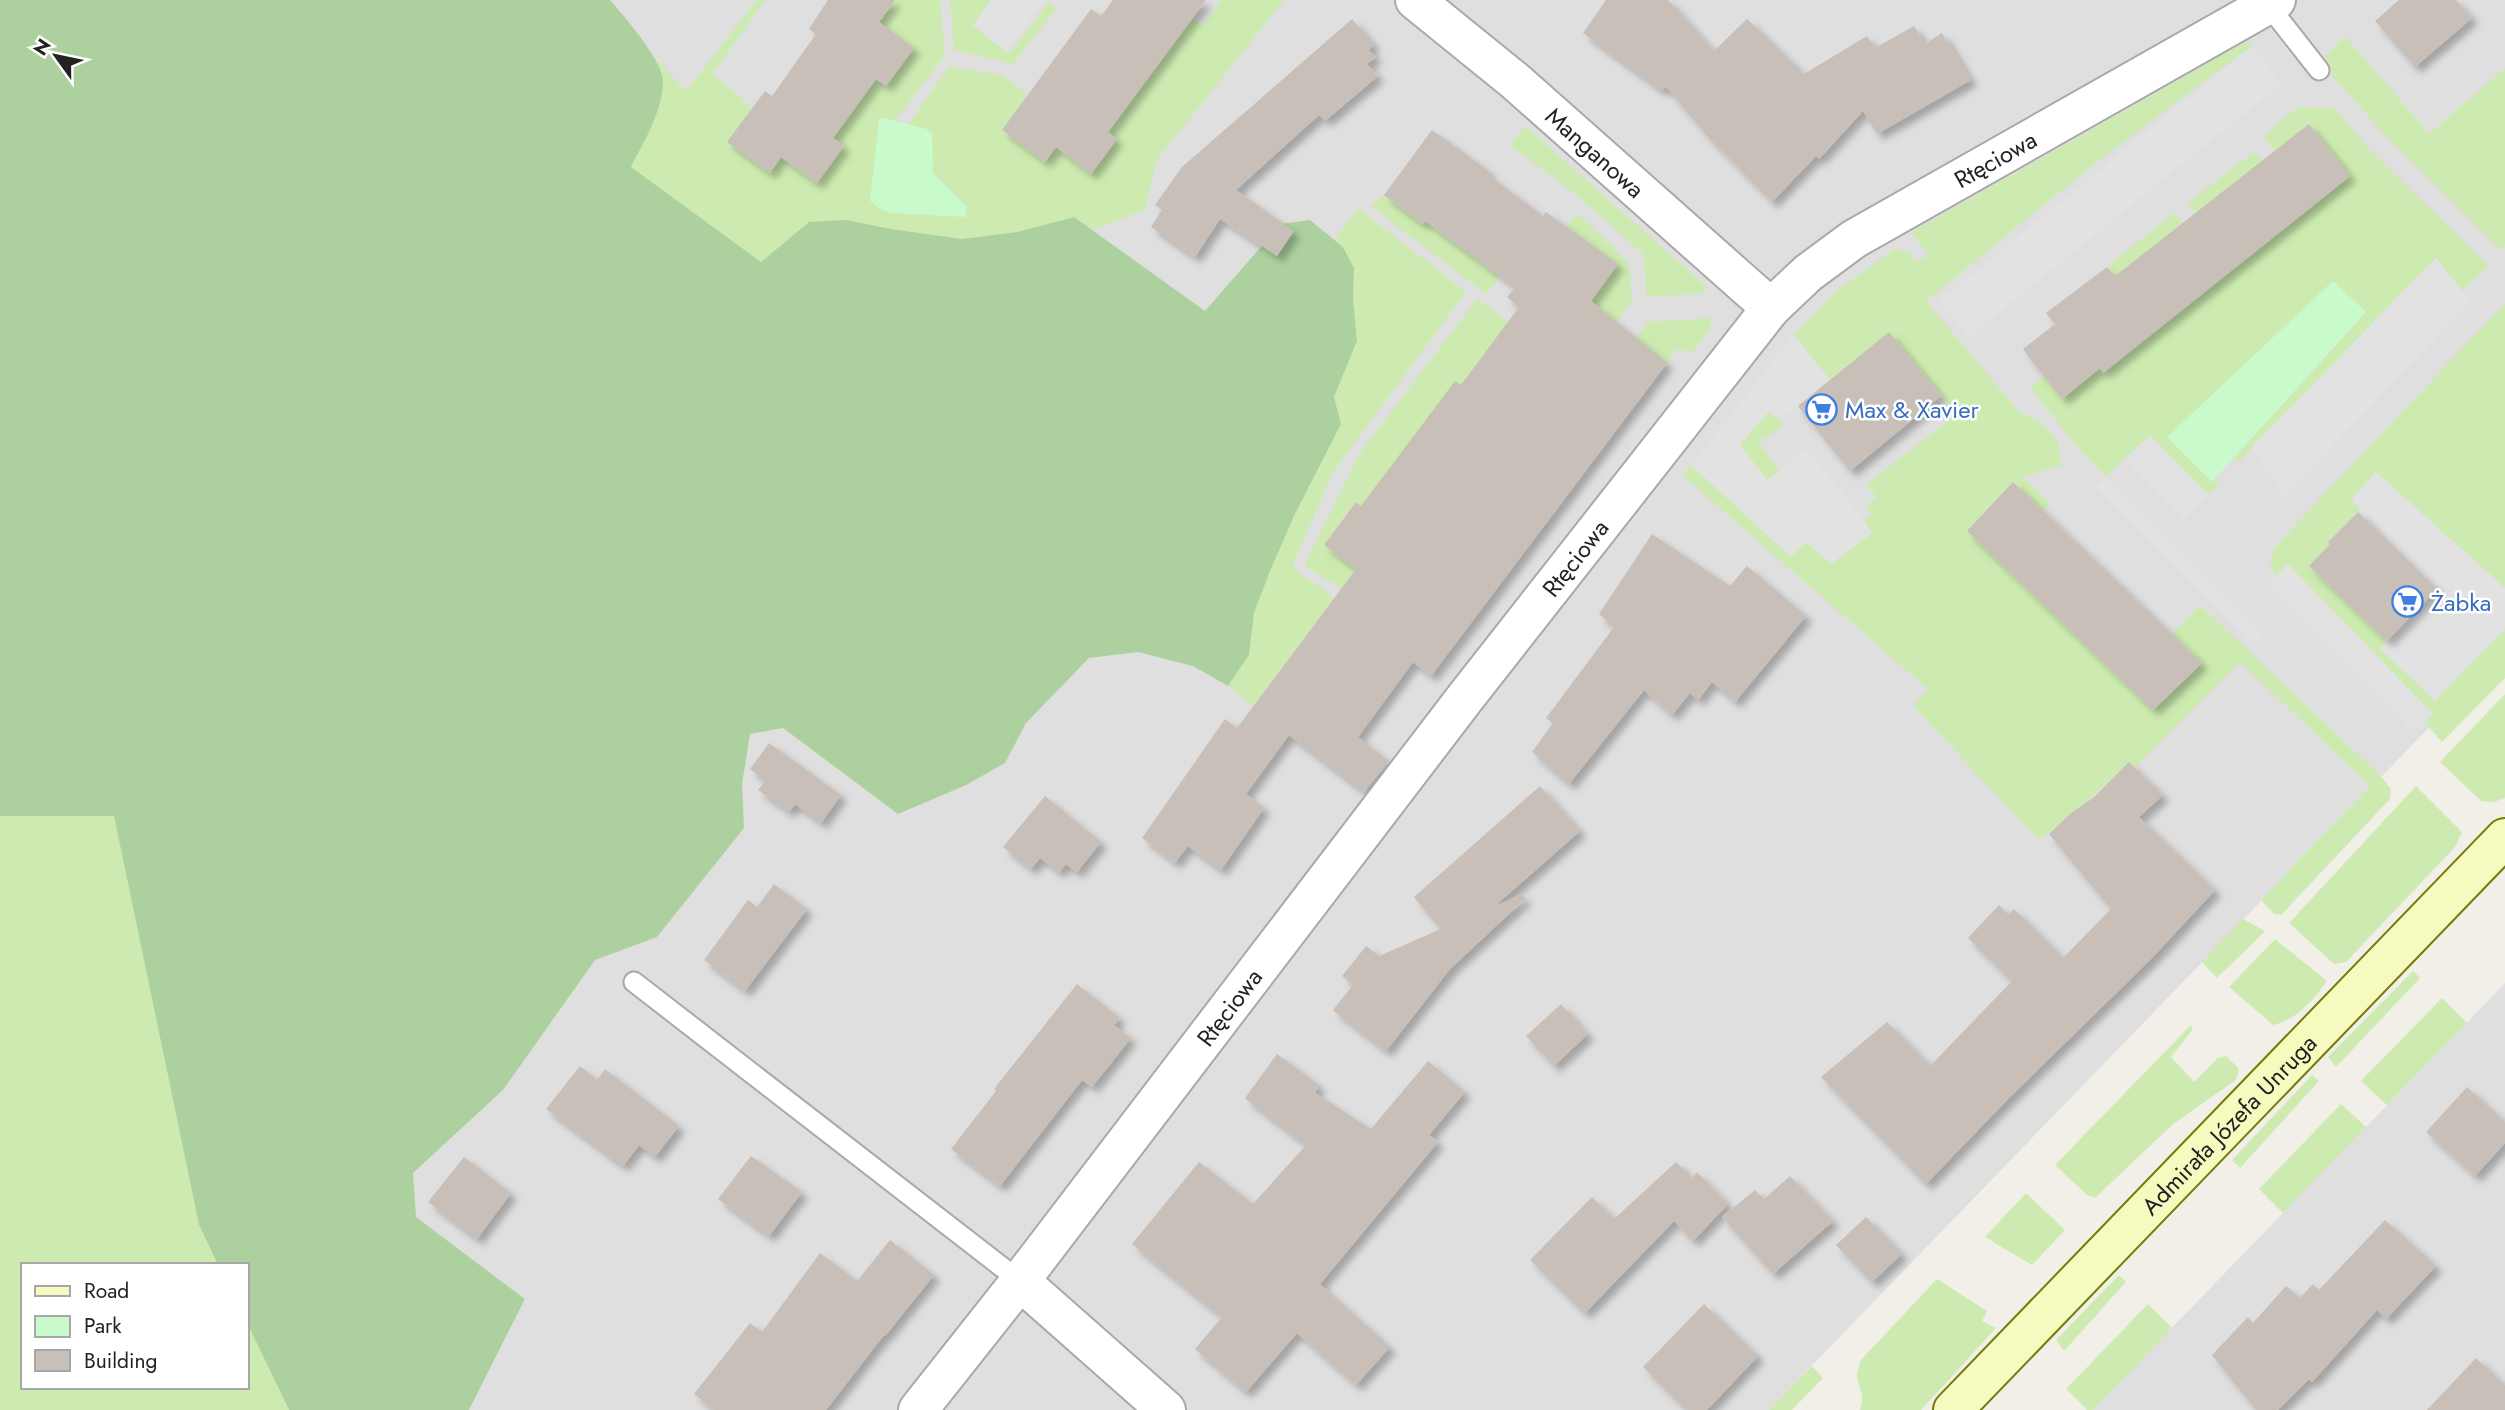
<svg xmlns="http://www.w3.org/2000/svg" width="2505" height="1410" viewBox="0 0 2505 1410" font-family="Jost,sans-serif">
	<defs>
		<filter id="shadow"><feDropShadow dx="6" dy="6" stdDeviation="3.5" flood-color="#0004"/></filter>
	</defs>
	<rect width="100%" height="100%" fill="#f2efe9"/>
	<g fill="#e0dfdf">
		<polygon points="610,0 2505,0 2505,649 1769,1410 469,1410 525,1299 415,1217 412,1173 503,1090 761,263 630,167 626,20"/>
		<polygon points="2505,983 2505,1410 2093,1410 2165,1335"/>
	</g>
	<g fill="#cdebb0">
		<polygon points="757,0 765,0 712,75 734,91 752,108 728,142 770,172 781,157 817,183 844,146 833,138 876,79 886,86 914,48 879,22 889,8 879,0 940,0 945,55 895,121 884,118 870,200 882,210 967,207 933,173 927,129 908,125 949,66 1003,75 1027,94 1027,97 1002,131 1044,162 1056,147 1091,173 1117,139 1108,132 1193,18 1203,25 1222,0 1284,0 1156,161 1145,210 1092,230 1074,217 1017,232 962,239 891,229 846,220 761,262 630,167 657,113 663,79 649,51 686,91"/>
		<polygon points="950,0 991,0 973,25 1009,54 1049,2 1057,8 1013,64 954,50"/>
		<polygon points="2345,36 2429,134 2505,68 2505,246 2501,250 2386,136 2326,69 2326,55"/>
		<path d="M2249 43 2252 46 2098 161 1926 301 2021 414C2036 417 2049 427 2057 442 2061 449 2059 458 2063 465L2023 477 2050 504 2043 511 2013 482 1967 531 2153 710 2202 663 2172 634 2200 605 2381 776 2391 789 2390 799 2281 915 2274 914 2261 900 2370 786 2240 662 2135 767 2129 762C2111 780 2092 797 2072 813 2060 823 2052 833 2037 839L1913 705 1928 689 1682 475 1691 465 1791 556 1806 542 1872 533 1864 520 1871 514 1866 506 1877 497 1866 485 1957 414 1889 333 1830 380 1794 335 1835 292 1895 249 1911 253 1916 262 1928 255 1912 232 2241 44Z"/>
		<polygon points="2298,107 2335,108 2367,147 2488,266 2462,291 2436,258 2239,462 2234,458 2366,312 2168,437 2212,481 2214,480 2219,484 2208,495 2150,435 2106,477 2074,443 2030,387 2044,376 2062,398 2100,368 2103,373 2349,177 2309,124 2275,151 2263,136"/>
		<polygon points="1525,126 1707,287 1704,293 1647,297 1643,254 1575,194 1510,145"/>
		<polygon points="2254,152 2262,161 2196,213 2188,203"/>
		<polygon points="1384,195 1423,224 1425,221 1456,244 1489,257 1484,265 1500,276 1486,294 1371,206"/>
		<polygon points="1358,208 1466,292 1333,472 1293,565 1300,574 1330,594 1332,601 1253,707 1228,686 1249,655 1254,613 1270,571 1294,516 1341,424 1334,397 1357,341 1353,299 1354,268 1343,247 1335,239"/>
		<polygon points="2174,213 2183,223 2115,276 2107,266"/>
		<polygon points="1578,214 1629,263 1632,300 1616,322 1590,302 1617,264 1580,237 1563,229"/>
		<polygon points="1477,299 1508,322 1461,385 1455,381 1365,508 1355,502 1324,545 1391,595 1357,598 1306,567 1305,563 1360,453"/>
		<polygon points="2505,303 2505,588 2376,472 2351,499 2360,509 2328,541 2330,544 2309,566 2387,641 2380,649 2435,700 2503,631 2505,633 2505,678 2442,742 2424,722 2432,714 2428,709 2288,564 2277,576 2270,564 2274,549 2285,536"/>
		<polygon points="1712,318 1710,328 1693,352 1677,349 1667,363 1636,338 1648,322"/>
		<polygon points="1769,412 1780,419 1783,425 1759,443 1780,471 1767,480 1740,445"/>
		<polygon points="2505,694 2505,798 2494,802 2481,801 2440,762"/>
		<polygon points="2416,786 2462,832 2455,847 2346,962 2334,964 2289,923"/>
		<polygon points="114,815 199,1225 218,1265 23,1265 23,1387 247,1387 247,1323 289,1410 0,1410 0,816"/>
		<polygon points="2243,919 2265,931 2217,978 2202,962"/>
		<path d="M2275 939 2327 981C2313 1000 2297 1020 2273 1025L2229 987Z"/>
		<polygon points="2413,971 2420,978 2336,1067 2328,1057"/>
		<polygon points="2442,998 2467,1023 2387,1105 2361,1081"/>
		<polygon points="2191,1025 2192,1030 2171,1057 2194,1082 2218,1058 2226,1056 2239,1069 2236,1080 2173,1124 2095,1198 2087,1195 2055,1165"/>
		<polygon points="2312,1075 2319,1081 2240,1168 2232,1160"/>
		<polygon points="2341,1104 2366,1127 2283,1213 2259,1189"/>
		<polygon points="2026,1193 2065,1230 2032,1265 1985,1237"/>
		<polygon points="2119,1275 2126,1282 2064,1351 2056,1340"/>
		<path d="M1937 1279 1987 1311 1982 1321 1996 1328 1921 1410H1860C1866 1394 1857 1387 1857 1373 1858 1368 1860 1364 1861 1360Z"/>
		<polygon points="2148,1304 2172,1328 2093,1410 2087,1410 2066,1389"/>
		<polygon points="1812,1366 1823,1378 1792,1410 1769,1410"/>
	</g>
	<path fill="#add19e" d="M0 0H610C624 16 663 61 663 81 663 111 644 141 631 167L761 262 809 222 846 220 891 229 962 239 1017 232 1074 217 1205 311 1281 224 1310 220 1343 247 1354 268 1353 299 1357 341 1334 397 1341 424 1294 516 1270 571 1254 613 1249 655 1228 686 1193 666 1138 652 1089 658 1026 723 1005 763 966 785 898 814 783 728 750 734 742 784 744 828 657 937 595 960 503 1090 413 1173 416 1217 525 1299 469 1410H289L247 1323V1265H218L199 1225 114 816H0Z"/>
	<g fill="#c8facc">
		<polygon points="884,118 927,129 932,133 933,173 967,207 965,217 892,213 882,210 870,201 879,119"/>
		<polygon points="2333,281 2366,312 2212,482 2167,437"/>
	</g>
	<g fill="#e2e2e2">
		<polygon points="991,0 1045,0 1005,51 973,25"/>
		<polygon points="2252,46 2282,83 1969,337 1939,301"/>
		<polygon points="2436,258 2462,291 2472,300 2284,497 2252,447"/>
		<polygon points="1794,335 1830,380 1780,419 1768,412 1740,445 1767,480 1807,449 1864,520 1872,533 1831,564 1806,542 1791,557 1691,465"/>
		<polygon points="2150,435 2208,495 2184,518 2125,459"/>
		<polygon points="2376,472 2505,588 2505,627 2435,701 2380,648 2437,588 2381,534 2383,531 2351,499"/>
		<polygon points="2106,477 2127,499 2263,635 2254,644 2095,487"/>
		<polygon points="2287,564 2433,714 2414,732 2269,584"/>
	</g>
	<g fill="#c7bfb8" filter="url(#shadow)">
		<polygon points="828,0 895,0 879,22 914,48 886,86 876,79 833,138 844,146 817,183 781,157 770,173 727,142 765,91 772,96 816,34 809,29"/>
		<polygon points="1113,0 1206,0 1108,132 1117,139 1091,174 1056,147 1045,162 1002,130 1091,9 1101,16"/>
		<polygon points="1606,0 1668,0 1714,51 1747,19 1804,74 1867,36 1875,48 1914,26 1925,44 1942,33 1971,80 1877,134 1863,111 1819,159 1816,156 1772,202 1711,140 1666,87 1661,90 1583,33"/>
		<polygon points="2399,0 2456,0 2472,18 2415,67 2375,21"/>
		<polygon points="1352,19 1374,45 1369,50 1376,57 1367,64 1378,76 1325,121 1319,115 1236,190 1294,231 1277,256 1220,219 1195,257 1151,227 1162,210 1155,205 1182,167"/>
		<polygon points="2309,124 2350,176 2103,373 2100,368 2062,399 2023,349 2055,324 2046,313 2107,267 2115,276"/>
		<polygon points="1432,130 1489,171 1487,174 1543,216 1546,212 1618,264 1591,301 1667,363 1431,676 1413,662 1358,737 1389,761 1364,792 1289,735 1246,794 1264,808 1221,870 1188,846 1175,863 1142,838 1225,719 1237,728 1356,569 1324,545 1356,502 1361,506 1455,381 1461,385 1519,307 1507,297 1515,287 1425,221 1423,224 1384,195"/>
		<polygon points="1889,332 1941,396 1850,471 1798,406"/>
		<polygon points="2013,482 2202,663 2153,710 1967,531"/>
		<polygon points="2358,512 2437,589 2387,641 2309,566 2330,544 2328,542"/>
		<polygon points="1652,534 1730,586 1747,566 1806,616 1735,702 1712,682 1698,700 1690,693 1672,715 1644,690 1569,784 1532,752 1553,723 1546,718 1614,627 1599,614"/>
		<polygon points="769,743 841,795 821,823 795,804 789,812 758,790 765,781 750,769"/>
		<polygon points="2129,762 2163,795 2139,817 2215,890 2151,959 2009,1098 1926,1184 1821,1077 1887,1022 1930,1066 2012,981 1968,938 1999,905 2009,915 2014,909 2063,958 2111,909 2049,834 2070,814 2094,797"/>
		<polygon points="1540,786 1580,831 1495,906 1523,894 1525,899 1450,969 1386,1051 1333,1010 1353,985 1342,976 1366,946 1379,956 1441,929 1414,897"/>
		<polygon points="1045,796 1101,842 1077,872 1066,864 1059,872 1040,858 1031,869 1003,847"/>
		<polygon points="774,884 807,909 745,991 704,960 748,900 757,907"/>
		<polygon points="1077,984 1120,1018 1114,1025 1131,1038 1092,1087 1082,1080 1000,1186 951,1149 996,1091 994,1089"/>
		<polygon points="1561,1004 1588,1034 1554,1066 1526,1036"/>
		<polygon points="1277,1054 1319,1085 1315,1093 1371,1129 1428,1061 1465,1092 1429,1135 1438,1142 1320,1284 1390,1347 1356,1385 1297,1333 1246,1392 1195,1349 1222,1317 1132,1244 1199,1162 1253,1204 1306,1145 1245,1098"/>
		<polygon points="580,1066 597,1080 605,1069 679,1126 655,1157 639,1145 623,1166 546,1109"/>
		<polygon points="2467,1087 2505,1122 2505,1143 2475,1176 2426,1132"/>
		<polygon points="751,1156 802,1192 769,1236 718,1199"/>
		<polygon points="464,1157 511,1193 477,1239 428,1202"/>
		<polygon points="1676,1162 1692,1178 1697,1172 1728,1204 1693,1241 1674,1221 1585,1313 1530,1260 1592,1197 1614,1219"/>
		<polygon points="1790,1176 1833,1221 1773,1274 1722,1217 1755,1190 1764,1199"/>
		<polygon points="1866,1217 1902,1254 1872,1282 1836,1245"/>
		<polygon points="2385,1220 2436,1266 2386,1319 2377,1310 2312,1382 2309,1379 2278,1410 2256,1410 2212,1355 2248,1317 2253,1323 2286,1286 2300,1298 2313,1284 2319,1290"/>
		<polygon points="890,1240 934,1275 885,1336 884,1335 826,1410 714,1410 694,1394 750,1323 762,1332 820,1253 857,1281"/>
		<polygon points="1704,1304 1758,1356 1707,1410 1687,1410 1643,1367"/>
		<polygon points="2476,1358 2505,1385 2505,1410 2427,1410"/>
	</g>
	<g fill="none" stroke-linecap="round" stroke-linejoin="round">
		<defs>
			<g id="lane">
				<polyline points="2268,5 2319,70"/>
				<polyline points="634,982 1020,1281"/>
			</g>
			<g id="street">
				<path id="s1" d="M1415 0 1515 81 1771 308"/>
				<polyline points="1020,1281 1166,1410"/>
				<path id="s2" d="M918 1410 1020 1281 1465 698 1771 308 1808 273 1854 239 2276 0"/>
			</g>
			<g id="secondary">
				<path id="s3" d="M1953 1410 2505 838"/>
			</g>
		</defs>
		<use href="#lane" stroke="#a9a9a9" stroke-width="23"/>
		<use href="#street" stroke="#a9a9a9" stroke-width="42"/>
		<use href="#secondary" stroke="#707d05" stroke-width="42"/>
		<use href="#lane" stroke="#fff" stroke-width="19"/>
		<use href="#street" stroke="#fff" stroke-width="38"/>
		<use href="#secondary" stroke="#f7fabf" stroke-width="38"/>
	</g>
	<defs>
		<symbol id="supermarket-ring" viewBox="-11 -11 22 22"><circle r="9.5" fill="#fff" stroke="#3f7fe0" stroke-width="1.5"/><path d="M-6-5.5h2.5l.6 2H6L4.5 2H-2.5L-4.4-4H-6ZM-1.5 3.2a1.3 1.3 0 1 0 .1 0ZM3 3.2a1.3 1.3 0 1 0 .1 0Z" fill="#3f7fe0"/></symbol>
	</defs>
	<g fill-rule="evenodd">
		<use href="#supermarket-ring" x="1804" y="392" width="35" height="35"/>
		<use href="#supermarket-ring" x="2390" y="584" width="35" height="35"/>
	</g>
	<g text-anchor="middle" dominant-baseline="central" stroke-width="5" stroke-linejoin="round" paint-order="stroke">
		<g font-size="24" fill="#222" stroke="#fff">
			<text stroke="none"><textPath href="#s1" startOffset="236">Manganowa</textPath></text>
			<text stroke="none"><textPath href="#s2" startOffset="1664">Rtęciowa</textPath></text>
			<text stroke="none"><textPath href="#s2" startOffset="1076">Rtęciowa</textPath></text>
			<text stroke="none"><textPath href="#s2" startOffset="509">Rtęciowa</textPath></text>
			<text stroke="none"><textPath href="#s3" startOffset="397">Admirała Józefa Unruga</textPath></text>
		</g>
		<g font-size="24" fill="#366cbe" stroke="#fff" text-anchor="start">
			<text x="1845" y="409">Max &amp; Xavier</text>
			<text x="2431" y="602">Żabka</text>
		</g>
	</g>
	<rect x="21" y="1263" width="228" height="126" fill="#ffffff" stroke="#a7a7a7" stroke-width="2"/>
	<rect x="35" y="1286" width="35" height="10" fill="#f7fabf" stroke="#a7a7a7" stroke-width="2"/>
	<text x="84" y="1298" font-size="21" fill="#222222">Road</text>
	<rect x="35" y="1316" width="35" height="21" fill="#c8facc" stroke="#a7a7a7" stroke-width="2"/>
	<text x="84" y="1333" font-size="21" fill="#222222">Park</text>
	<rect x="35" y="1350" width="35" height="21" fill="#c7bfb8" stroke="#a7a7a7" stroke-width="2"/>
	<text x="84" y="1368" font-size="21" fill="#222222">Building</text>
	<g transform="translate(56 56) rotate(303)" stroke="#ffffff" stroke-width="5" paint-order="stroke">
	<path d="M0-5L12 26L0 18L-12 26Z" fill="#222222"/>
	<text y="-10" font-size="19" font-weight="bold" text-anchor="middle" fill="#222222">N</text>
	</g>
</svg>
